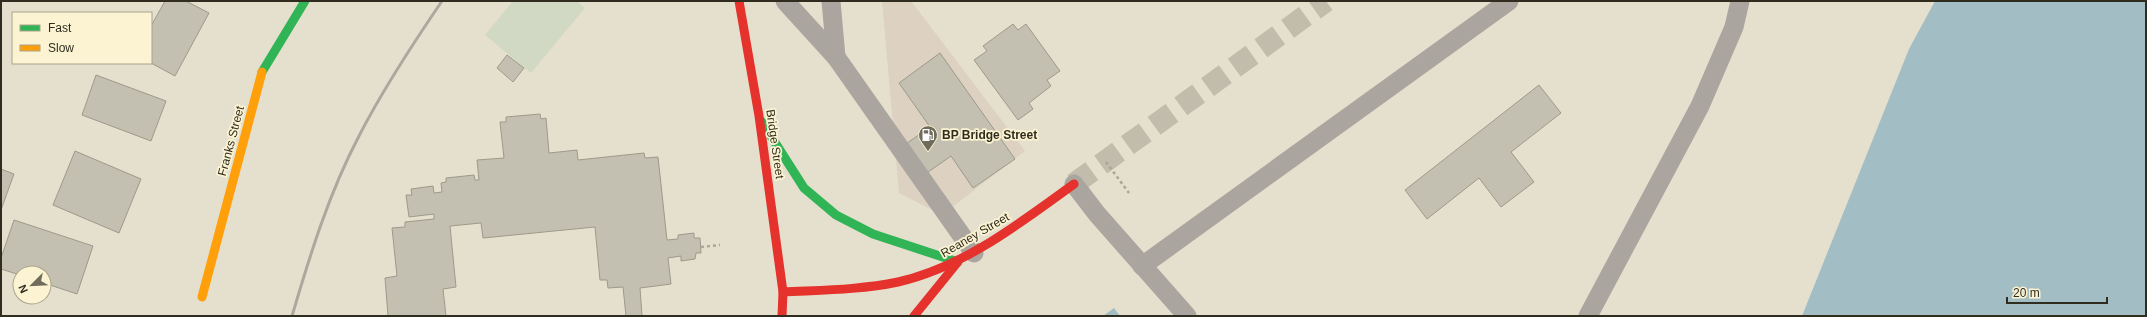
<svg xmlns="http://www.w3.org/2000/svg" width="2147" height="317" viewBox="0 0 2147 317" font-family="Arial,sans-serif">
	<rect width="100%" height="100%" fill="#e5e0ce"/>
	<polygon fill="#ddd1c1" points="882,1 911,1 1025,151 942,215 899,193"/>
	<polygon fill="#d1d8c4" points="513,1 577,1 585,8 531,73 485,35"/>
	<g fill="#a2bdc4">
		<polygon points="1935,1 2146,1 2146,316 1802,316 1909,49"/>
		<polygon points="1114,308 1120,316 1103,316"/>
	</g>
	<g fill="#c4c0b1" stroke="#9d9a8b">
		<polygon points="165,1 186,1 209,13 175,76 151,63 151,26"/>
		<polygon points="1013,24 1018,30 1026,24 1060,71 1047,80 1051,86 1029,103 1033,109 1018,120 974,60 987,51 983,46"/>
		<polygon points="940,53 1015,159 973,188 951,156 921,177 900,148 930,127 899,83"/>
		<polygon points="507,55 524,68 513,82 497,68"/>
		<polygon points="96,75 166,101 151,141 82,115"/>
		<polygon points="1539,85 1561,113 1511,152 1534,182 1501,207 1479,178 1427,219 1405,190"/>
		<polygon points="540,114 541,119 546,118 549,153 577,150 578,160 644,153 645,158 658,157 667,240 678,239 678,235 694,233 694,238 700,238 701,253 696,253 695,259 681,261 681,256 668,258 671,284 640,288 642,316 626,316 623,287 608,288 607,280 600,280 595,227 483,238 481,223 450,226 456,287 443,289 446,316 388,316 385,278 397,276 392,228 405,227 405,222 434,219 434,214 409,217 406,195 412,195 411,189 433,186 434,193 442,192 441,183 446,182 446,178 474,175 475,180 479,180 477,160 504,158 500,122 506,122 506,117"/>
		<polygon points="75,151 141,179 119,233 53,205"/>
		<polygon points="1,169 14,174 1,210"/>
		<polygon points="14,220 93,246 77,294 44,283 44,273 20,273 20,275 1,269 1,258"/>
	</g>
	<g fill="none" stroke-linecap="round" stroke-linejoin="round">
		<polyline stroke="#c1bcab" stroke-width="22" stroke-dasharray="22 11" stroke-linecap="butt" points="1074,184 1326,1"/>
		<g stroke="#aaa59d" stroke-width="2.5" stroke-dasharray="3 3" stroke-linecap="butt">
			<polyline points="1106,162 1129,193"/>
			<polyline points="701,247 720,245"/>
		</g>
		<g stroke="#aba59f" stroke-width="19">
			<polyline points="785,1 836,57 831,1"/>
			<polyline points="836,57 974,253"/>
			<polyline points="1074,184 1097,214 1187,316"/>
			<polyline points="1142,266 1509,1"/>
			<polyline points="1588,316 1700,106 1734,27 1740,1"/>
		</g>
		<g stroke="#30b455" stroke-width="9">
			<polyline points="262,72 305,1"/>
			<polyline points="762,122 804,188 836,215 873,234 958,262"/>
		</g>
		<polyline stroke="#ff9f0a" stroke-width="9" points="202,297 262,72"/>
		<g stroke="#e5322d" stroke-width="9">
			<polyline points="739,1 759,116 783,292 782,316"/>
			<path d="M783 292C821 290 860 290 898 282 964 267 1020 223 1074 184"/>
			<polyline points="914,316 957,263"/>
		</g>
		<path stroke="#aca89e" stroke-width="3" d="M292 316C310 255 329 193 359 136 383 89 412 45 442 1"/>
	</g>
	<defs>
		<symbol id="fuel-pin" viewBox="-11 -11 22 30"><path d="M0 17L-7.5 6A9.5 9.5 0 1 1 7.5 6Z" fill="#6f6c5d" stroke="#fbf3d2"/><path d="M-5.5-6h7V0h2V4h1.3V-2.5L3-4.5l.8-.8L6-3V5H2.5V1h-1V6h-7ZM-4.2-4.7v3.2H.2V-4.7Z" fill="#fff"/></symbol>
	</defs>
	<g fill-rule="evenodd">
		<use href="#fuel-pin" x="917" y="124" width="22" height="30"/>
	</g>
	<g text-anchor="middle" dominant-baseline="central" stroke-width="3.5" stroke-linejoin="round" paint-order="stroke">
		<g font-size="12" font-weight="bold" fill="#302d20" stroke="#fbf3d2" text-anchor="start">
			<text x="942" y="135">BP Bridge Street</text>
		</g>
		<g font-size="12" fill="#302d20" stroke="#fbf3d2">
			<text transform="translate(231 141) rotate(-75)">Franks Street</text>
			<text transform="translate(775 144) rotate(82)">Bridge Street</text>
			<text transform="translate(975 235) rotate(-30)">Reaney Street</text>
		</g>
	</g>
	<rect width="2147" height="317" fill="none" stroke="#302d20" stroke-width="4"/>
	<rect x="12" y="12" width="140" height="52" fill="#fbf3d2" stroke="#aaa48b"/>
	<rect x="20" y="25" width="20" height="6" fill="#30b455" stroke="#aaa48b"/>
	<text x="48" y="32" font-size="12" fill="#302d20">Fast</text>
	<rect x="20" y="45" width="20" height="6" fill="#ff9f0a" stroke="#aaa48b"/>
	<text x="48" y="52" font-size="12" fill="#302d20">Slow</text>
	<g transform="translate(32 285) rotate(246)"><circle r="19" fill="#fbf3d2" stroke="#aaa48b"/>
	<path d="M0-3L7 15L0 10L-7 15Z" fill="#6f6c5d"/>
	<text y="-6" font-size="11" font-weight="bold" text-anchor="middle" fill="#302d20">N</text>
	</g>
	<path d="M2007 297v6h100v-6" fill="none" stroke="#302d20" stroke-width="2"/>
	<text x="2013" y="297" font-size="12" fill="#302d20" stroke="#fbf3d2" stroke-width="3" paint-order="stroke">20 m</text>
</svg>
